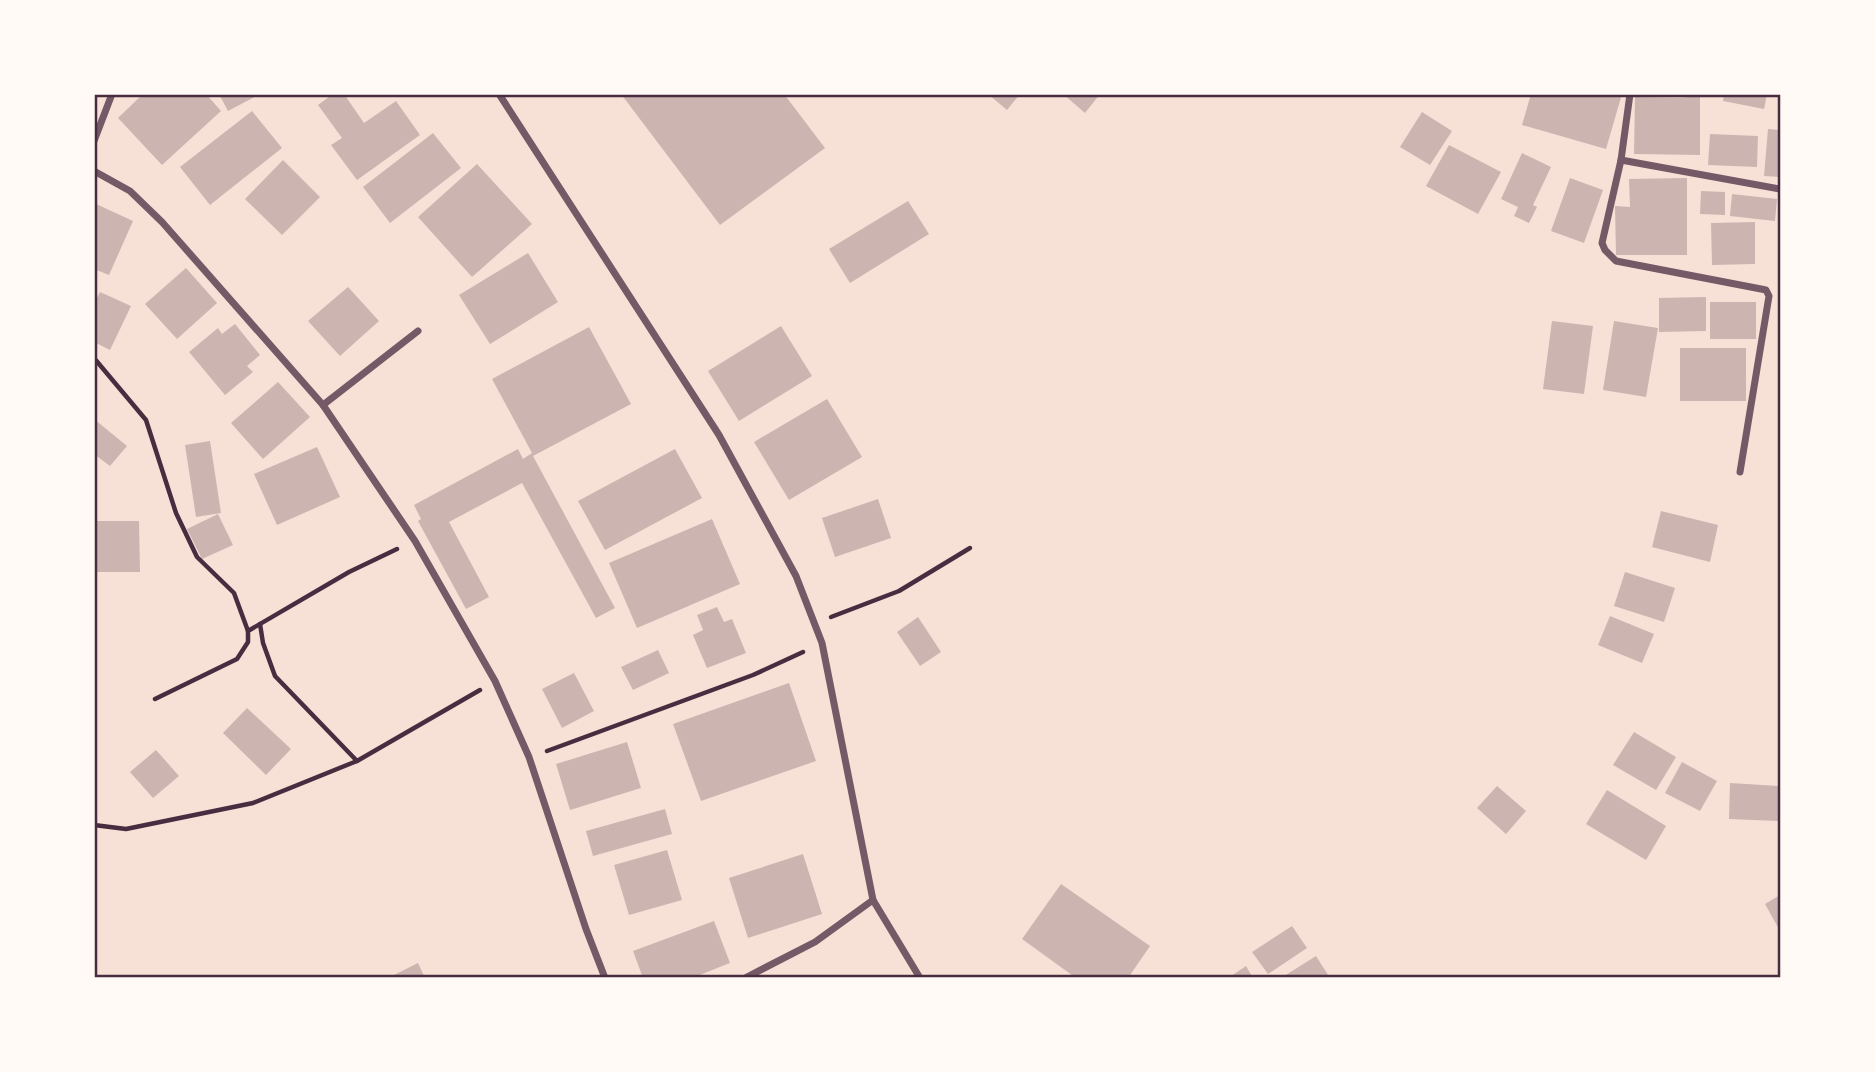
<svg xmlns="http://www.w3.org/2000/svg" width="1875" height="1072" viewBox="0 0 1875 1072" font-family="Montserrat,sans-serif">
	<rect width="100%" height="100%" fill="#f7e1d7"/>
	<g fill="#ccb4b1">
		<polygon points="143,94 206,94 221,111 162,165 118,118"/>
		<polygon points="219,94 260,94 228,111"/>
		<polygon points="333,94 344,94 364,123 396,101 420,135 357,180 331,145 342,138 318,105"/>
		<polygon points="621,94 784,94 825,148 720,225"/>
		<polygon points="988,94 1020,94 1007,110"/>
		<polygon points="1063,94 1100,94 1085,113"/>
		<polygon points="1531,94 1622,94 1606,149 1522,125"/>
		<polygon points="1679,94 1700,94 1700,155 1634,154 1635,97 1689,98 1679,97"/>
		<polygon points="1724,94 1767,94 1764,109 1723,101"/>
		<polygon points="252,111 282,148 210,205 180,167"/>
		<polygon points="1422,112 1452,131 1430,165 1400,147"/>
		<polygon points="1768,129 1780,130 1780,177 1764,176"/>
		<polygon points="433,133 461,168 390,223 363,187"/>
		<polygon points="1710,134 1758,136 1757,167 1708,165"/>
		<polygon points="1449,145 1501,172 1478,214 1426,186"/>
		<polygon points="1522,153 1551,167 1533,205 1537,207 1529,223 1514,216 1518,207 1501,199"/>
		<polygon points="283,160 320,197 282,235 245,199"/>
		<polygon points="477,164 532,224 472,277 418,217"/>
		<polygon points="1570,178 1603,190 1584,243 1551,231"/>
		<polygon points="1687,178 1687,255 1616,255 1615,206 1630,207 1629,179"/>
		<polygon points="1701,191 1725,192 1725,215 1700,214"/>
		<polygon points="1732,194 1777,199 1775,221 1730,216"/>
		<polygon points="908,201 929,234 850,283 829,249"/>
		<polygon points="94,203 133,221 109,275 94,269"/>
		<polygon points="1755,222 1755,264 1712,265 1711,223"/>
		<polygon points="528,253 558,302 490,344 459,295"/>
		<polygon points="186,268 217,303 177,339 145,304"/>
		<polygon points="348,287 379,321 340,356 308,321"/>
		<polygon points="100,292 131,306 110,350 94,342 94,304"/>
		<polygon points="1706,297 1706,331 1659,332 1659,298"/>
		<rect x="1710" y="302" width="46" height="37"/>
		<polygon points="1552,321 1593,326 1584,394 1543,389"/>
		<polygon points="1614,321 1658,328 1646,397 1603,390"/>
		<polygon points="235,324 260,355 247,366 253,372 225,395 189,352 218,328 222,334"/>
		<polygon points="781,326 812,376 739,421 708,371"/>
		<polygon points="589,327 631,404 533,456 615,608 596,618 522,483 449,522 489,597 466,609 418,521 421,519 414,505 518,449 523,459 532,453 492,379"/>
		<rect x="1680" y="348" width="66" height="53"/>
		<polygon points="278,382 310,417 263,459 231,423"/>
		<polygon points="827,399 862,457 789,500 754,442"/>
		<polygon points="94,419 127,446 110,466 94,454"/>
		<polygon points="210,441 221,513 196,517 185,445"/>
		<polygon points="317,447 340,497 277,525 254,474"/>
		<polygon points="675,449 702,498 605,550 578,501"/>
		<polygon points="878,499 891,538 835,557 822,518"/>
		<polygon points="1661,511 1718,525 1710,562 1652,547"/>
		<polygon points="218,514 233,545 202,559 187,529"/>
		<polygon points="712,519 740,584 637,628 609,563"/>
		<polygon points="95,521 139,521 140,572 96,572"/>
		<polygon points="1625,572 1675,588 1664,622 1614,606"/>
		<polygon points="717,607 724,622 732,619 746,653 707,668 693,635 703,630 697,615"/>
		<polygon points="1610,616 1654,634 1642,663 1598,645"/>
		<polygon points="918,617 941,652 920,666 897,632"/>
		<polygon points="658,650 669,673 633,690 621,667"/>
		<polygon points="574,673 594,711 562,728 542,689"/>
		<polygon points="789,683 816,761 701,801 673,724"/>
		<polygon points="247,708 291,749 266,775 223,733"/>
		<polygon points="1634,732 1676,757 1656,790 1613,765"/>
		<polygon points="627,742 641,788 570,810 556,764"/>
		<polygon points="156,750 179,776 153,798 130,772"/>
		<polygon points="1682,762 1717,781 1700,811 1665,793"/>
		<polygon points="1730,783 1779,786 1778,821 1729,819"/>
		<polygon points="1497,786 1526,811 1506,834 1477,808"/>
		<polygon points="1607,790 1666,826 1646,860 1586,824"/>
		<polygon points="665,809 672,834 593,856 586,831"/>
		<polygon points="667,850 682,900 629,915 614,865"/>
		<polygon points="803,854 822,914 748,938 729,878"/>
		<polygon points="1061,884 1150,946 1128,978 1076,978 1022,939"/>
		<polygon points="1780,895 1780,931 1765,904"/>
		<polygon points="714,921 730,963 692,978 643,978 633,951"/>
		<polygon points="1292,926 1307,948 1268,974 1252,952"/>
		<polygon points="1316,956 1330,978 1281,978"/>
		<polygon points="418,963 425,978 388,978"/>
		<polygon points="1246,966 1253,978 1228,978"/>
	</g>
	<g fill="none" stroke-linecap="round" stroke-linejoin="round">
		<g stroke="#4a2c40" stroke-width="4.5">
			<polyline points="94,358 146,420 176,513 197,557 234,593 248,631"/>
			<polyline points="831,617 899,591 970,548"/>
			<polyline points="260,624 263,643 275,676 357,761"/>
			<polyline points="155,699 237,659 248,642 248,631 349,572 397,549"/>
			<polyline points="547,751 753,675 803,652"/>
			<polyline points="94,825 126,829 253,803 357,761 480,690"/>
		</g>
		<g stroke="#755966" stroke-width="7">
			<polyline points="499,94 719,435 796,576 822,643 873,900 815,942 745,978"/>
			<polyline points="1630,94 1621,160 1602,243 1605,250 1616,261 1761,289 1766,290 1769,296 1740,472"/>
			<polyline points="94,141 112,94"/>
			<polyline points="1621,160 1780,189"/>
			<polyline points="94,171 130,191 162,222 323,405 415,541 495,681 529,757 586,929 605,978"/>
			<polyline points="323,405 418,331"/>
			<polyline points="873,900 920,978"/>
		</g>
	</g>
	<rect width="1875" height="1072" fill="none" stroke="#fffaf5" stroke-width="192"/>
	<rect x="96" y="96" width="1683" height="880" fill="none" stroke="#4a2c40" stroke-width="2.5"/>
</svg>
